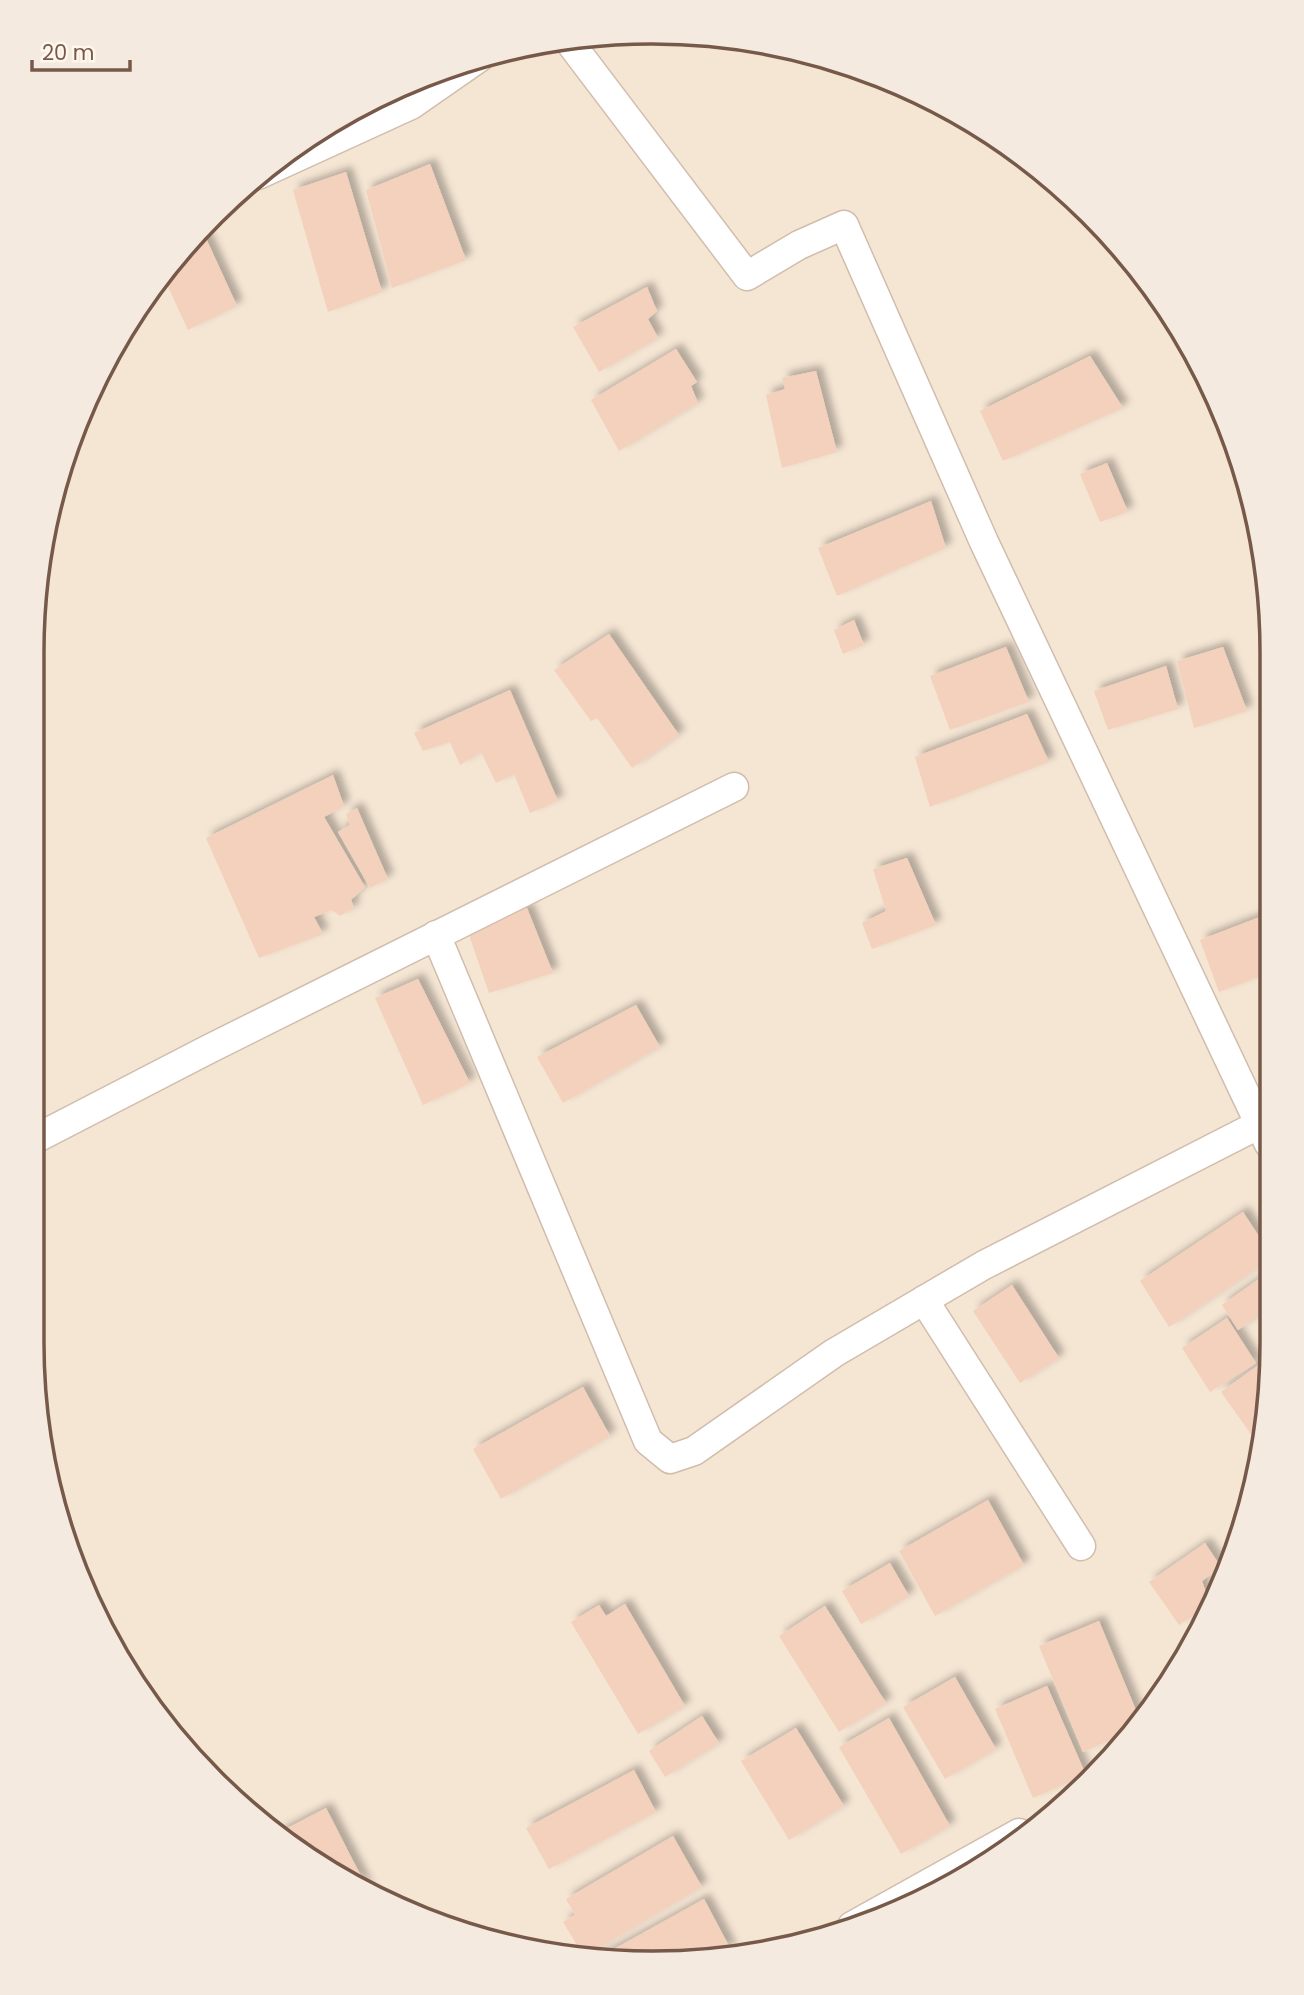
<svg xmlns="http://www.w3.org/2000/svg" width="1304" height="1995" viewBox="0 0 1304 1995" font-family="Poppins,sans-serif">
	<defs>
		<filter id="shadow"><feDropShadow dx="6" dy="-6" stdDeviation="3.5" flood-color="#0004"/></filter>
	</defs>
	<rect width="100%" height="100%" fill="#fdf3e5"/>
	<polygon fill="#f5e5d3" points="612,33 733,37 852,65 963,115 1061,186 1145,275 1209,378 1251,492 1271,612 1267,1424 1209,1617 1118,1752 963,1880 812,1942 612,1962 415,1916 274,1835 136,1688 64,1542 32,1343 37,571 95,378 186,243 275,159 378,95 492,53"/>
	<g fill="#f3d1bc" filter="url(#shadow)">
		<polygon points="430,164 466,260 392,288 366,190"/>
		<polygon points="346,172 382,292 328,312 293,190"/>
		<polygon points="204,234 237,306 188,330 163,276 185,244"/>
		<polygon points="647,287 657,311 648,319 658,338 599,372 573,327"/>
		<polygon points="676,349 697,382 691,386 698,403 619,451 591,400"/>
		<polygon points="1090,356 1123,408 1003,461 980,411"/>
		<polygon points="816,371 837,452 782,468 766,395 785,389 782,378"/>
		<polygon points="1107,463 1128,512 1100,522 1080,474"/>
		<polygon points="931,501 946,548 837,596 818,548"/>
		<polygon points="854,620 864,645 843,654 834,630"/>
		<polygon points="609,634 679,735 632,768 597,718 591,721 554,670"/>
		<polygon points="1006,647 1029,702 950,730 930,676"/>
		<polygon points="1223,647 1247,711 1194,728 1177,661"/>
		<polygon points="1166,666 1178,709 1108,730 1094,691"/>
		<polygon points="510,690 558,801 530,813 514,774 496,783 481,752 460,765 450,742 423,751 414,733"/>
		<polygon points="1027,714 1049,762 930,807 915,757"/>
		<polygon points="333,775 344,806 324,817 365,887 351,900 354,908 340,916 332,910 314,917 323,934 259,958 206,838"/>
		<polygon points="357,808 388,879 370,888 338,832 350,825 346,814"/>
		<polygon points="907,858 936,925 872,949 862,923 886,911 873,869"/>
		<polygon points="527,908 553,973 489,993 468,932"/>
		<polygon points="1270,913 1269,973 1219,992 1200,940"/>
		<polygon points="418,979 470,1083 423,1105 375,998"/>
		<polygon points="636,1005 660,1047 563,1103 537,1057"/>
		<polygon points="1243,1212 1268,1250 1268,1261 1169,1327 1140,1281"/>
		<polygon points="1266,1274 1268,1309 1238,1330 1222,1305"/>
		<polygon points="1012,1285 1059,1358 1020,1383 973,1311"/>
		<polygon points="1227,1318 1256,1363 1210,1392 1182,1348"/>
		<polygon points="1267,1359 1267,1424 1260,1447 1221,1392"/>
		<polygon points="583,1387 610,1436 501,1499 473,1449"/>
		<polygon points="988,1500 1024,1565 935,1616 899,1551"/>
		<polygon points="1205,1543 1221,1567 1202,1581 1210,1604 1179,1625 1149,1582"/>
		<polygon points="890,1563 909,1596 861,1624 842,1591"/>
		<polygon points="625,1604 685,1706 638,1734 571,1622 599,1605 606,1616"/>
		<polygon points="825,1606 886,1703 839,1732 779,1636"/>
		<polygon points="1099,1621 1140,1720 1133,1730 1083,1752 1039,1646"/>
		<polygon points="955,1677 996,1749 945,1779 903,1707"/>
		<polygon points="1047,1686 1086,1775 1033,1798 995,1709"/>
		<polygon points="702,1716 719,1743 665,1777 649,1751"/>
		<polygon points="889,1718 950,1826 901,1854 839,1747"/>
		<polygon points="796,1728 844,1806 789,1840 741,1761"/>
		<polygon points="634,1770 656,1812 549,1869 526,1828"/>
		<polygon points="326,1808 368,1890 282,1840 278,1833"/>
		<polygon points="673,1836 702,1887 585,1956 583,1955 563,1922 575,1915 566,1899"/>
		<polygon points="704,1899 731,1950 612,1962 596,1959"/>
	</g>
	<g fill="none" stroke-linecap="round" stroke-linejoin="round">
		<defs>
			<g id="minor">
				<polyline points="568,40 747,276 799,245 844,225 984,542 1269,1144"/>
				<polyline points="258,175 411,105 480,57"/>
				<polyline points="436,935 648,1441 670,1459 694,1451 834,1353 984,1265 1260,1124"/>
				<polyline points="33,1140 209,1049 734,787"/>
				<polyline points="924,1300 1081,1546"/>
				<polyline points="852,1926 1019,1833"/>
			</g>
		</defs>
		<use href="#minor" stroke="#d1bdad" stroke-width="31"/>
		<use href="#minor" stroke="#fff" stroke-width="28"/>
	</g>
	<path d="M0 0H1304V1995H0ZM652 44H652A608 608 0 0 1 1260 652V1343A608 608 0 0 1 652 1951H652A608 608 0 0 1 44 1343V652A608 608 0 0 1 652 44Z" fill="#f4eadf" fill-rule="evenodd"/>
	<path fill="none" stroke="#775949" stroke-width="3.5" d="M652 44H652A608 608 0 0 1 1260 652V1343A608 608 0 0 1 652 1951H652A608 608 0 0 1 44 1343V652A608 608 0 0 1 652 44Z"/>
	<path d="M32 60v10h98v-10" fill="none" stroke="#775949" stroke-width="3.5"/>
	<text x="42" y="60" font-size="21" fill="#775949" stroke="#fff7ec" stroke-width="5" paint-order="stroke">20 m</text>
</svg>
